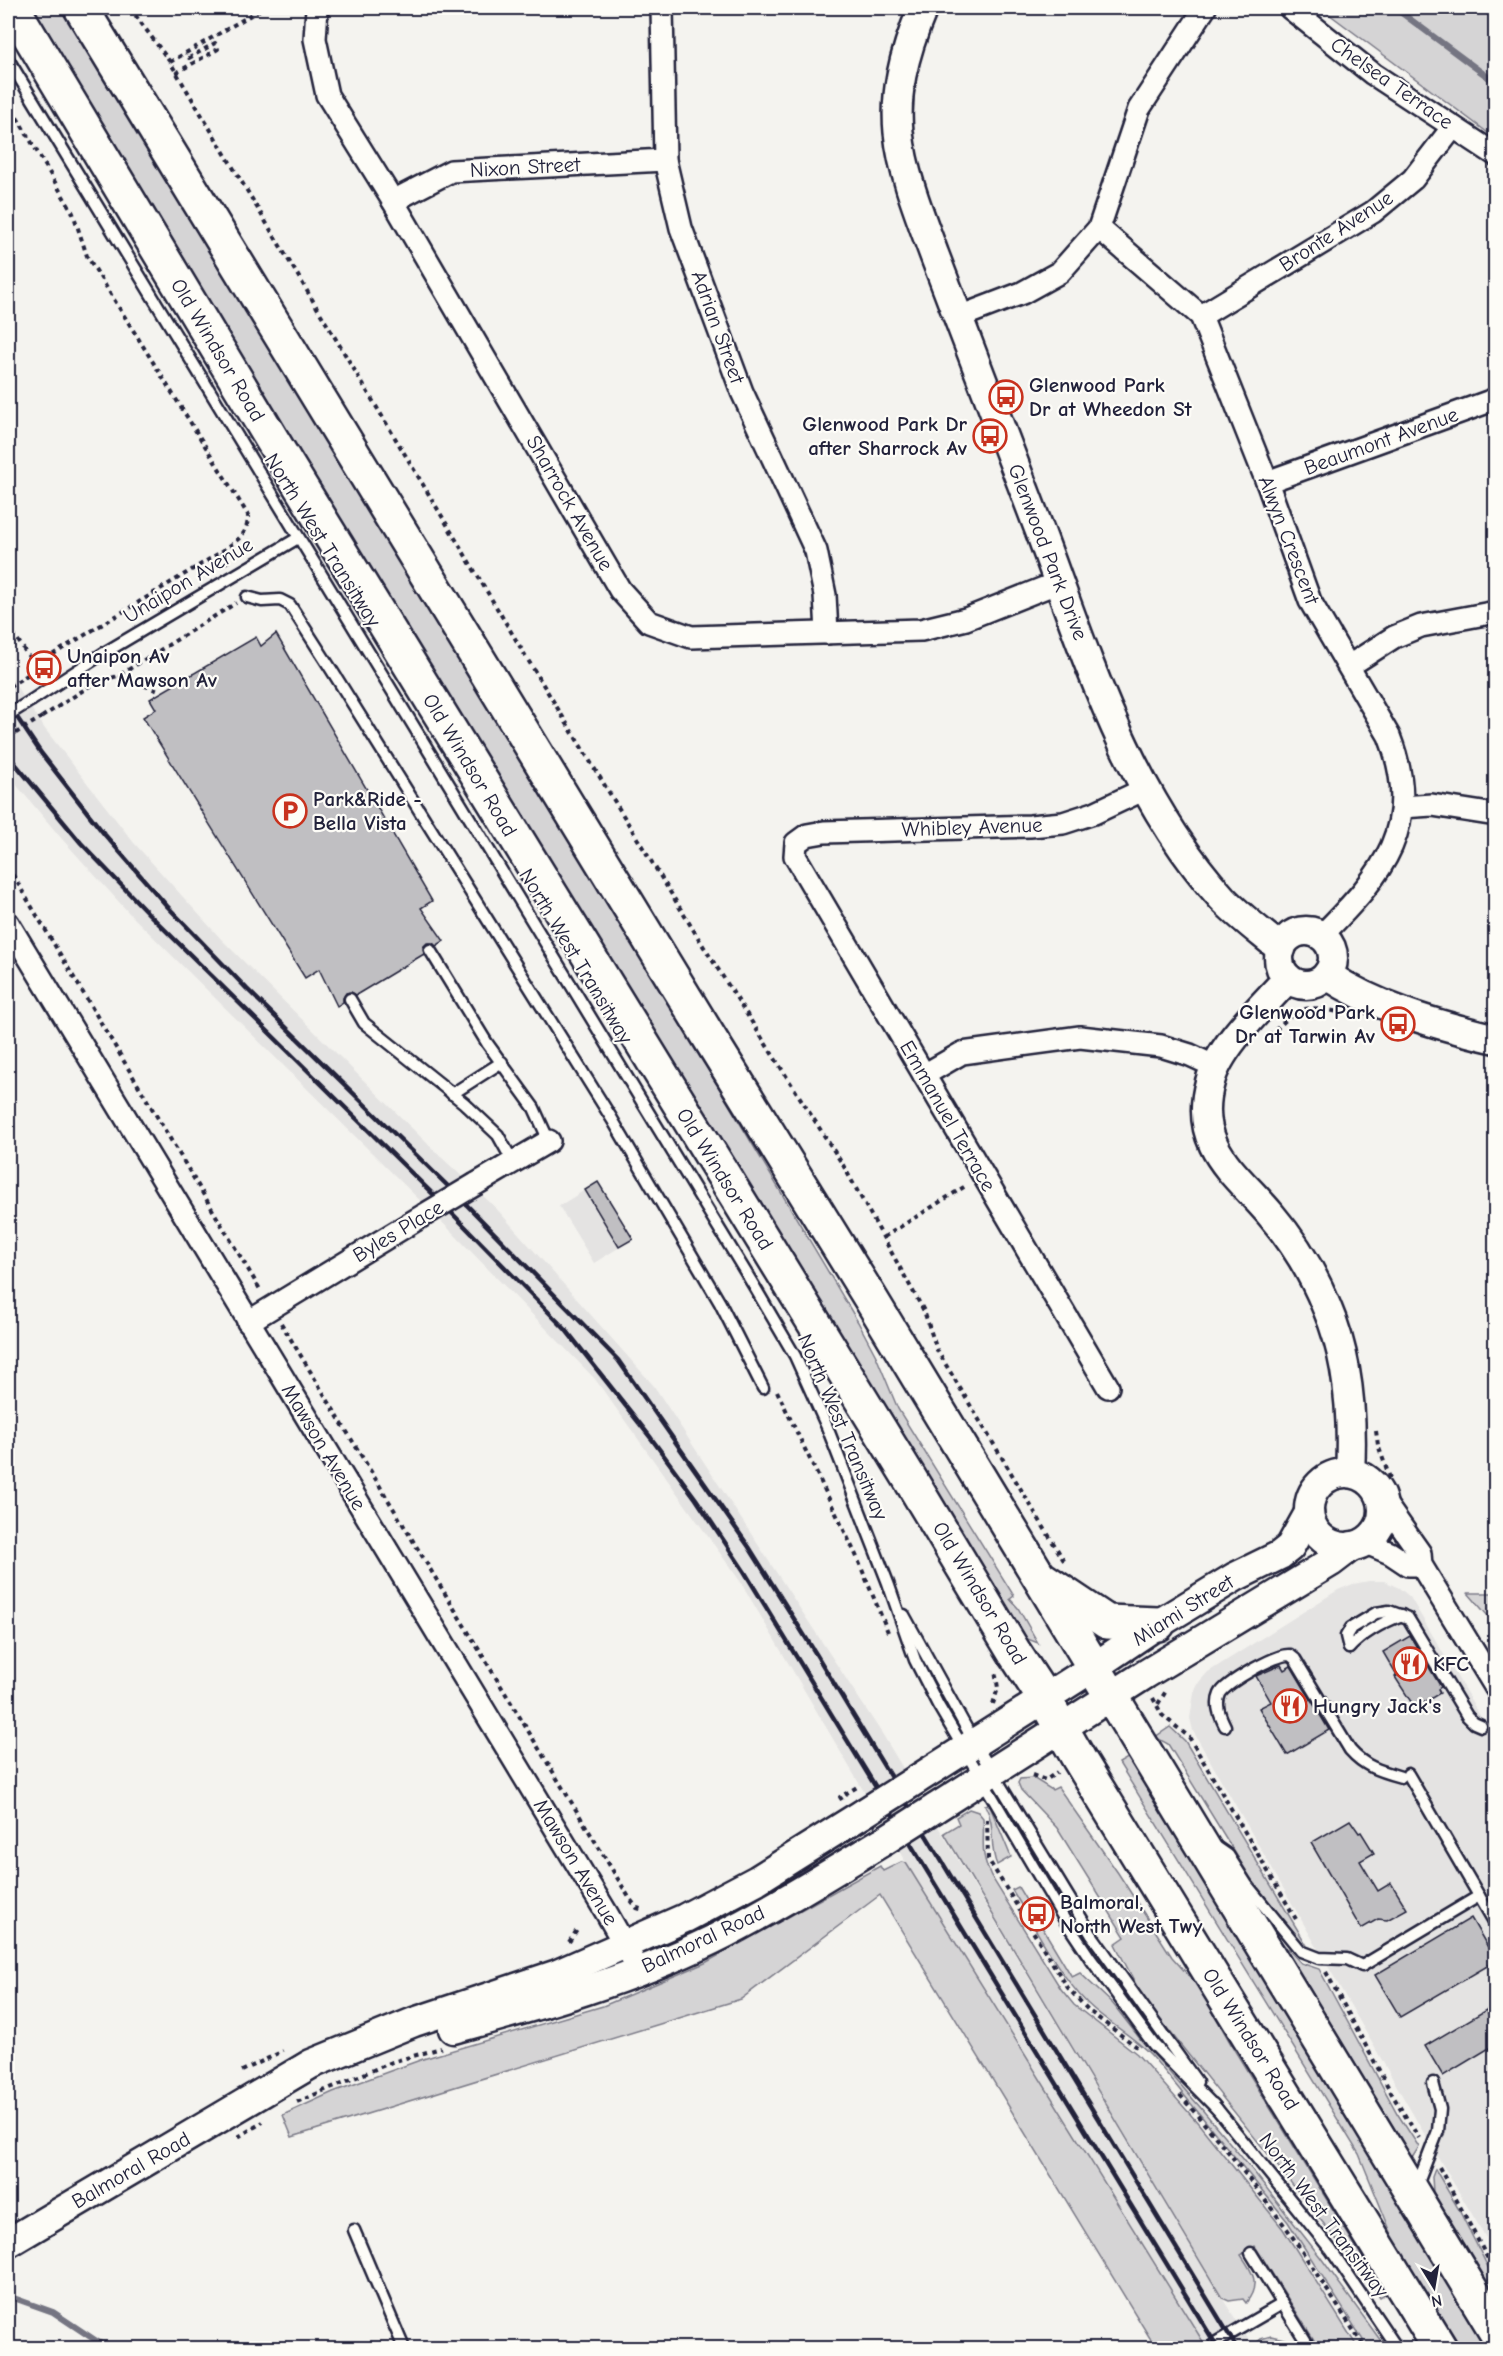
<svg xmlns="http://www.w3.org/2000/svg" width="1503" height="2356" viewBox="0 0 1503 2356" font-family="'Comic Neue',sans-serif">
	<rect width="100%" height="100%" fill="#f4f3ef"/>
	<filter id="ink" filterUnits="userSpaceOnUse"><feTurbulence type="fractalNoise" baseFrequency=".0167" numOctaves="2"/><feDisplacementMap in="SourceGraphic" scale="12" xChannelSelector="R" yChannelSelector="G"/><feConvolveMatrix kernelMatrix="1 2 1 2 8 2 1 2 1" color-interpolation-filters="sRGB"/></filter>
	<g filter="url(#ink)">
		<g fill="#e4e3e2">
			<polygon points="8,674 45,729 134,843 222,940 441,1157 495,1207 654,1386 883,1735 1215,2287 1254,2348 1207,2348 906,1863 740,1581 595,1379 454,1234 129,913 62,839 8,775"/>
			<polygon points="598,1182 633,1239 594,1263 559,1206"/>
			<polygon points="1369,1581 1384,1581 1399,1588 1410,1597 1495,1741 1495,2253 1422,2130 1193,1731 1190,1718 1194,1693 1199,1682 1208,1672 1338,1590 1353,1584"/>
		</g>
		<g fill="#d5d4d5" stroke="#7c7b88" stroke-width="1.5">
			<polygon points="31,8 67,8 459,650 858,1322 876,1356 898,1409 1014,1596 1010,1599 1018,1608 1038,1643 1025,1638 494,772"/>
			<polygon points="1321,8 1495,8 1495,138"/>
			<polygon points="1468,1593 1495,1593 1495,1624"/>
			<polygon points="1170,1727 1185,1741 1306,1944 1301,1943 1250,1877 1168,1744 1155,1737"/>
			<polygon points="1131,1756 1488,2348 1456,2348 1399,2252 1359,2154 1119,1763"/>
			<polygon points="1033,1778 1052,1790 1058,1787 1118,1873 1172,1957 1198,1986 1235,2051 1385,2294 1380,2297 1360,2269 1143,1998 1115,1944 1125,1937 1057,1828 1021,1790 1018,1783 1020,1779"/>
			<path d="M989 1804 1011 1857 997 1865C988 1844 997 1828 985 1805Z"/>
			<path d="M969 1809 978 1812 983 1818C985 1844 979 1850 991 1876L1061 1989 1074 2005 1137 2054 1198 2123 1283 2229 1358 2348H1319L1255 2246 1241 2255C1253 2272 1261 2284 1246 2303L1243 2299 1229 2301 1222 2298 944 1833 959 1824 956 1817Z"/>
			<polygon points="901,1862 906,1863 1207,2348 1156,2348 880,1895 741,1999 292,2137 283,2115 333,2092 423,2059 603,2006 705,1963 880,1866 883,1871"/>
			<path d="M1018 1887 1072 1977 1080 1973 1113 2004 1141 2040 1200 2107 1254 2172 1321 2258 1386 2348H1368L1288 2222 1152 2056C1133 2035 1107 2023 1087 2003 1056 1971 1036 1928 1012 1890Z"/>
			<polygon points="1251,1899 1284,1945 1301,1963 1319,1969 1397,2113 1419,2147 1412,2158 1309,1988 1303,1987"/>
			<polygon points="1435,2169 1458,2208 1493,2277 1487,2281 1433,2192 1432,2177"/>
			<polygon points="1271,2336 1288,2340 1300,2348 1254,2348 1253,2346 1261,2339"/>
		</g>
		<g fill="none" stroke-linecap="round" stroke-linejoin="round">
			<g stroke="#757582" stroke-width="6">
				<polyline points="1395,8 1496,83"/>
				<polyline points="8,2296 53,2312 107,2348"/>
			</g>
		</g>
		<g fill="#c0bfc2" stroke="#22223b" stroke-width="1.5">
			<polygon points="276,634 432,901 421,908 444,941 436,946 433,943 427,943 423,947 424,954 356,995 351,992 346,993 343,998 343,1002 337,1006 319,969 305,978 143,717 156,709 150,699 256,637 261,646"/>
			<polygon points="598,1182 633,1239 619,1247 585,1190"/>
			<polygon points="1410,1636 1441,1687 1438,1689 1440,1693 1415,1708 1395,1677 1397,1676 1383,1652"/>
			<polygon points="1281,1665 1284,1670 1291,1666 1329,1730 1287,1755 1259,1708 1271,1702 1256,1676"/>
			<polygon points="1350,1820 1359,1833 1361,1832 1374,1853 1360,1861 1378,1891 1391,1883 1407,1909 1387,1920 1378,1919 1361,1929 1311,1843"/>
			<polygon points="1471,1918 1496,1961 1400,2017 1375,1975"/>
			<polygon points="1486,2010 1496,2026 1496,2044 1443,2076 1425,2046"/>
		</g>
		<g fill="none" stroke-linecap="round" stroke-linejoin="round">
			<defs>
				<g id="lane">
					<polyline points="8,59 754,1286 795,1356 827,1427 888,1583 915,1660 938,1705 1066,1922 1090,1958 1154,2045 1217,2109"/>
					<polyline points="247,597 262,601 280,600 290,605 331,669 612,1119 720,1303 763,1388"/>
					<polyline points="32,700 104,653 298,538"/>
					<polyline points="430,950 487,1043 534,1108 549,1141"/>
					<polyline points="350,999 364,1023 464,1103 498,1135 513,1162"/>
					<polyline points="452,1094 502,1062"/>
					<polyline points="904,1615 974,1742 1091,1934 1197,2082"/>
					<polyline points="1349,1648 1346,1636 1351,1628 1376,1613 1389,1611 1408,1618 1467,1716 1474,1723 1481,1726"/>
					<path d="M1349 1648C1364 1632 1381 1623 1402 1615"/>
					<path d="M1225 1726C1220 1716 1215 1705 1220 1694 1225 1683 1278 1653 1290 1655L1295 1659 1350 1750C1365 1767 1380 1771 1401 1777"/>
					<polyline points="1408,1774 1496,1925"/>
					<polyline points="1215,1846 1228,1855 1247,1885 1301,1951 1319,1958 1347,1959 1362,1966 1479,1896"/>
					<polyline points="1213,2104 1331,2250 1397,2348"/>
					<polyline points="1416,2188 1438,2131 1440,2109 1433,2083"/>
					<polyline points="354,2230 404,2348"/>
					<polyline points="1251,2253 1310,2348"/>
					<polyline points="1215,2343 1282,2304"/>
				</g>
				<g id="street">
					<polyline points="317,8 315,39 327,95 393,201 620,590 649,622 691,637 921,630 966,619 1059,582"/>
					<polyline points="662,8 665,160 681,228 742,392 816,551 825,595 827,633"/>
					<polyline points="1290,8 1373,74 1496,155"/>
					<polyline points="393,201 451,171 665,160"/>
					<path d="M1099 228 1201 316 1267 482 1310 601 1389 736C1424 826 1383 874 1322 935"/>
					<polyline points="1201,316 1373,212 1413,179 1453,127"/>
					<polyline points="959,317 1022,293 1060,272 1099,228 1139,109 1205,8"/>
					<polyline points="1267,482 1496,399"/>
					<polyline points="1349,666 1394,637 1421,626 1496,612"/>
					<polyline points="1402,807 1432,805 1496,815"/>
					<polyline points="8,923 606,1912 639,1970"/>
					<polyline points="924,1075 962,1053 1080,1037 1161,1046 1190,1055 1216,1067"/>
					<polyline points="476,1184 549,1141"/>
					<polyline points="248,1322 424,1215"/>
					<polyline points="1108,1387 795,856 796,843 807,835 824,832 1030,826 1063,823 1094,813 1145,789"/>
					<polyline points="1382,1499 1420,1553 1421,1565 1496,1688"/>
					<polyline points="1364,1542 1390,1553 1408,1565 1421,1565"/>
				</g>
				<g id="secondary">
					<path d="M923 8C880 110 897 155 934 254 970 347 1006 440 1041 534 1088 661 1130 796 1222 898 1240 917 1261 932 1281 949"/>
					<circle cx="1306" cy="958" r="27"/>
					<path d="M1327 975C1377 1008 1437 1025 1496 1039"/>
					<path d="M1288 978C1263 1006 1219 1046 1210 1082 1192 1147 1236 1173 1271 1215 1294 1242 1314 1275 1327 1308 1349 1359 1353 1418 1350 1473"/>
					<circle cx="1346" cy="1510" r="37"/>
					<polyline points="916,1780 1094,1667 1158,1624 1235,1577 1280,1555 1290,1547 1309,1513"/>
					<polyline points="934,1809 1146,1674 1331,1562 1352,1546"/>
					<path d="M453 2029C541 2005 630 1980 712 1940 770 1911 826 1876 882 1842"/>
					<polyline points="8,2243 311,2064 414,2022 555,1975 685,1918 757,1880 864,1813"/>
				</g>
				<g id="highway">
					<polyline points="13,8 286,463 907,1474 1014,1652 1044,1698 1079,1759 1440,2348"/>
					<polyline points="81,8 712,1042 869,1296 1496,2331"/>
					<polyline points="1044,1580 1107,1622 1158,1624"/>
				</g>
			</defs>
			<use href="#lane" stroke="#22223b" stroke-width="15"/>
			<use href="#street" stroke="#22223b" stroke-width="26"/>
			<use href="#secondary" stroke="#22223b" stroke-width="33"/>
			<use href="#highway" stroke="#22223b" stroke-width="38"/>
			<g stroke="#22223b" stroke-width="4" stroke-dasharray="4.5 4.5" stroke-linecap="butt">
				<polyline points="130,8 170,62 528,660 702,944 843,1165 924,1311 937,1350 1066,1564"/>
				<polyline points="170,62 263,8"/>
				<polyline points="176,73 218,49 215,43 189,58 186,53"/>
				<path d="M8 102 73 213 87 256 248 515C248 536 237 540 221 552L52 655 29 674 8 687"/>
				<polyline points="221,552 229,565"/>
				<polyline points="8,625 36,668"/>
				<polyline points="119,676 161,692"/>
				<polyline points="42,717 96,682 118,676 236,603"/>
				<polyline points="8,867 261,1291"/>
				<path d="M1269 1036C1297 1010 1299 1003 1338 1012L1341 1007"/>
				<polyline points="884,1237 967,1185"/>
				<polyline points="281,1323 630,1899 637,1908 644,1910"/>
				<polyline points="777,1391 856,1555 888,1632"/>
				<polyline points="1376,1431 1378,1445 1391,1481"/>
				<polyline points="1153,1698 1162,1715 1189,1737 1296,1919"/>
				<polyline points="993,1704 998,1688 995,1670"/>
				<polyline points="1158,1704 1166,1691"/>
				<polyline points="1032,1775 1046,1780 1057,1772"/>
				<polyline points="842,1800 840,1797 857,1787"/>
				<polyline points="987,1819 988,1859 1068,1988 1089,2011 1137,2047"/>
				<polyline points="569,1942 577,1930"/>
				<polyline points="1326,1972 1393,2096 1419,2138"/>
				<polyline points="242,2071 283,2051"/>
				<polyline points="1180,2095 1230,2154 1288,2230 1365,2348"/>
				<polyline points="297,2102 392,2062 441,2048"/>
				<polyline points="238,2137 263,2122"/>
				<polyline points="1439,2167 1496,2274"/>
			</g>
			<use href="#lane" stroke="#fdfcf7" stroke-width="10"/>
			<use href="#street" stroke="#fdfcf7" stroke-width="21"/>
			<use href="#secondary" stroke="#fdfcf7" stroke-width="28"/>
			<use href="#highway" stroke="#fdfcf7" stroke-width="33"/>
			<g stroke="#22223b" stroke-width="4.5">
				<polyline points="8,704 41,753 105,835 167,906 247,989 457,1195 618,1360 749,1547 816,1654 1237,2348"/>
				<polyline points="8,755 81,843 149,914 445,1206 566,1330 651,1438 696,1499 744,1571 1218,2348"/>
			</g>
			<defs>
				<polyline id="lane-bridge" points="8,715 32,700"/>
				<polyline id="street-bridge" points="424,1215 476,1184"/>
				<g id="secondary-bridge">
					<polyline points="864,1813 916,1780"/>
					<polyline points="882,1842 934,1809"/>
				</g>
			</defs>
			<use href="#lane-bridge" stroke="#22223b" stroke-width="15" stroke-linecap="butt"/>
			<use href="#street-bridge" stroke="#22223b" stroke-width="26" stroke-linecap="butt"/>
			<use href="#secondary-bridge" stroke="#22223b" stroke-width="33" stroke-linecap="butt"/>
			<polyline stroke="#22223b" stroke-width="4" stroke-dasharray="4.5 4.5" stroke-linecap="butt" points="8,738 42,717"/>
			<use href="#lane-bridge" stroke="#fdfcf7" stroke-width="10"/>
			<use href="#street-bridge" stroke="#fdfcf7" stroke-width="21"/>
			<use href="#secondary-bridge" stroke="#fdfcf7" stroke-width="28"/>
		</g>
	</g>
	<defs>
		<symbol id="bus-ring" viewBox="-11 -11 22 22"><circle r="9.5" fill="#fdfcf7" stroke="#c8321e" stroke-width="1.5"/><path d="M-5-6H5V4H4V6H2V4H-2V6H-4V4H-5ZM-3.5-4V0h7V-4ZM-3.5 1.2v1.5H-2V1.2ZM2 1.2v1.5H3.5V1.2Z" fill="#c8321e"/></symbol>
		<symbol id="parking-ring" viewBox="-11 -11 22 22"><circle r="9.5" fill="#fdfcf7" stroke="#c8321e" stroke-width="1.5"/><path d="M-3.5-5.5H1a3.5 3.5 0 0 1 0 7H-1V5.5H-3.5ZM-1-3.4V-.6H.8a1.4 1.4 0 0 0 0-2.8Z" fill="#c8321e"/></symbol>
		<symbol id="restaurant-ring" viewBox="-11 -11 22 22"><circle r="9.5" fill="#fdfcf7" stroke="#c8321e" stroke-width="1.5"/><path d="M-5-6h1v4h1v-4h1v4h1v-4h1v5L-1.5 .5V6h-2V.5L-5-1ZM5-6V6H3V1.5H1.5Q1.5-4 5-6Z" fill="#c8321e"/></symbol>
	</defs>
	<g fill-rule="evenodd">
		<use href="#bus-ring" x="987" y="378" width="38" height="38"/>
		<use href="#bus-ring" x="971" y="417" width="38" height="38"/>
		<use href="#bus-ring" x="25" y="649" width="38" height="38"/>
		<use href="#parking-ring" x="271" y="792" width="38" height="38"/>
		<use href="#bus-ring" x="1379" y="1005" width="38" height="38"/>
		<use href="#restaurant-ring" x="1391" y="1645" width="38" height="38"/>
		<use href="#restaurant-ring" x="1271" y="1687" width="38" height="38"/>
		<use href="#bus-ring" x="1018" y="1895" width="38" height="38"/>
	</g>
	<g text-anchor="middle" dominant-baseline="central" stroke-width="4.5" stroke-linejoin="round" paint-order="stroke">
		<g font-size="21" fill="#22223b" stroke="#fdfcf7">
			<text transform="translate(1392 83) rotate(35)">Chelsea Terrace</text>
			<text transform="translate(525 167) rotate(-3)">Nixon Street</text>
			<text transform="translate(1336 231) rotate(-33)">Bronte Avenue</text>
			<text transform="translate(718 327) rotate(70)">Adrian Street</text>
			<text transform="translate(218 350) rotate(59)">Old Windsor Road</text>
			<text transform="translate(1381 441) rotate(-20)">Beaumont Avenue</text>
			<text transform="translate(570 503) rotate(60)">Sharrock Avenue</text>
			<text transform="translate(323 540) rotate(58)">North West Transitway</text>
			<text transform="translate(1289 540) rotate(69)">Alwyn Crescent</text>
			<text transform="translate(1048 552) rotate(69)">Glenwood Park Drive</text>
			<text transform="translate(188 580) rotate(-31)">Unaipon Avenue</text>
			<text transform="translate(470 765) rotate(59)">Old Windsor Road</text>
			<text transform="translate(972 827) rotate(-2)">Whibley Avenue</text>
			<text transform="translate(576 956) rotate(59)">North West Transitway</text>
			<text transform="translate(948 1116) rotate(60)">Emmanuel Terrace</text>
			<text transform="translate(725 1179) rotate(58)">Old Windsor Road</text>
			<text transform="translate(398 1231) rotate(-31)">Byles Place</text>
			<text transform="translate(843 1427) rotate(67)">North West Transitway</text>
			<text transform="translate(324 1447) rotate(59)">Mawson Avenue</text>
			<text transform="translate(980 1593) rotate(59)">Old Windsor Road</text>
			<text transform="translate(1183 1610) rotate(-32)">Miami Street</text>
			<text transform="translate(576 1862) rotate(59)">Mawson Avenue</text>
			<text transform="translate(703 1939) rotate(-25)">Balmoral Road</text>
			<text transform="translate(1251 2039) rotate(58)">Old Windsor Road</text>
			<text transform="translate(131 2170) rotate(-30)">Balmoral Road</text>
			<text transform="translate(1324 2215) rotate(53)">North West Transitway</text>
		</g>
		<g font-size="21" font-weight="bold" fill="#22223b" stroke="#fdfcf7" text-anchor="start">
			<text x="1029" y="385">Glenwood Park<tspan x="1029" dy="24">Dr at Wheedon St</tspan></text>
			<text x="967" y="424" text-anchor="end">Glenwood Park Dr<tspan x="967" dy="24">after Sharrock Av</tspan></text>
			<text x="67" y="656">Unaipon Av<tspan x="67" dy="24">after Mawson Av</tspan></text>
			<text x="313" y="799">Park&amp;Ride -<tspan x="313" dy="24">Bella Vista</tspan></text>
			<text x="1375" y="1012" text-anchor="end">Glenwood Park<tspan x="1375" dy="24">Dr at Tarwin Av</tspan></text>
			<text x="1433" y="1664">KFC</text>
			<text x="1313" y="1706">Hungry Jack's</text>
			<text x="1060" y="1902">Balmoral,<tspan x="1060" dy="24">North West Twy</tspan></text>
		</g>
	</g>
	<rect width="1503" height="2356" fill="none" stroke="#fdfcf7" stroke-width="30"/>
	<rect x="15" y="15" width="1473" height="2326" fill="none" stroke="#22223b" stroke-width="2" filter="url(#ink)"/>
	<g transform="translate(1434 2287) rotate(169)" stroke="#fdfcf7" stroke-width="4.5" paint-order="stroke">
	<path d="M0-4.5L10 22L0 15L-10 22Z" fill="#22223b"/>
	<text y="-9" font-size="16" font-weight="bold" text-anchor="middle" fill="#22223b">N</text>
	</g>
</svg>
